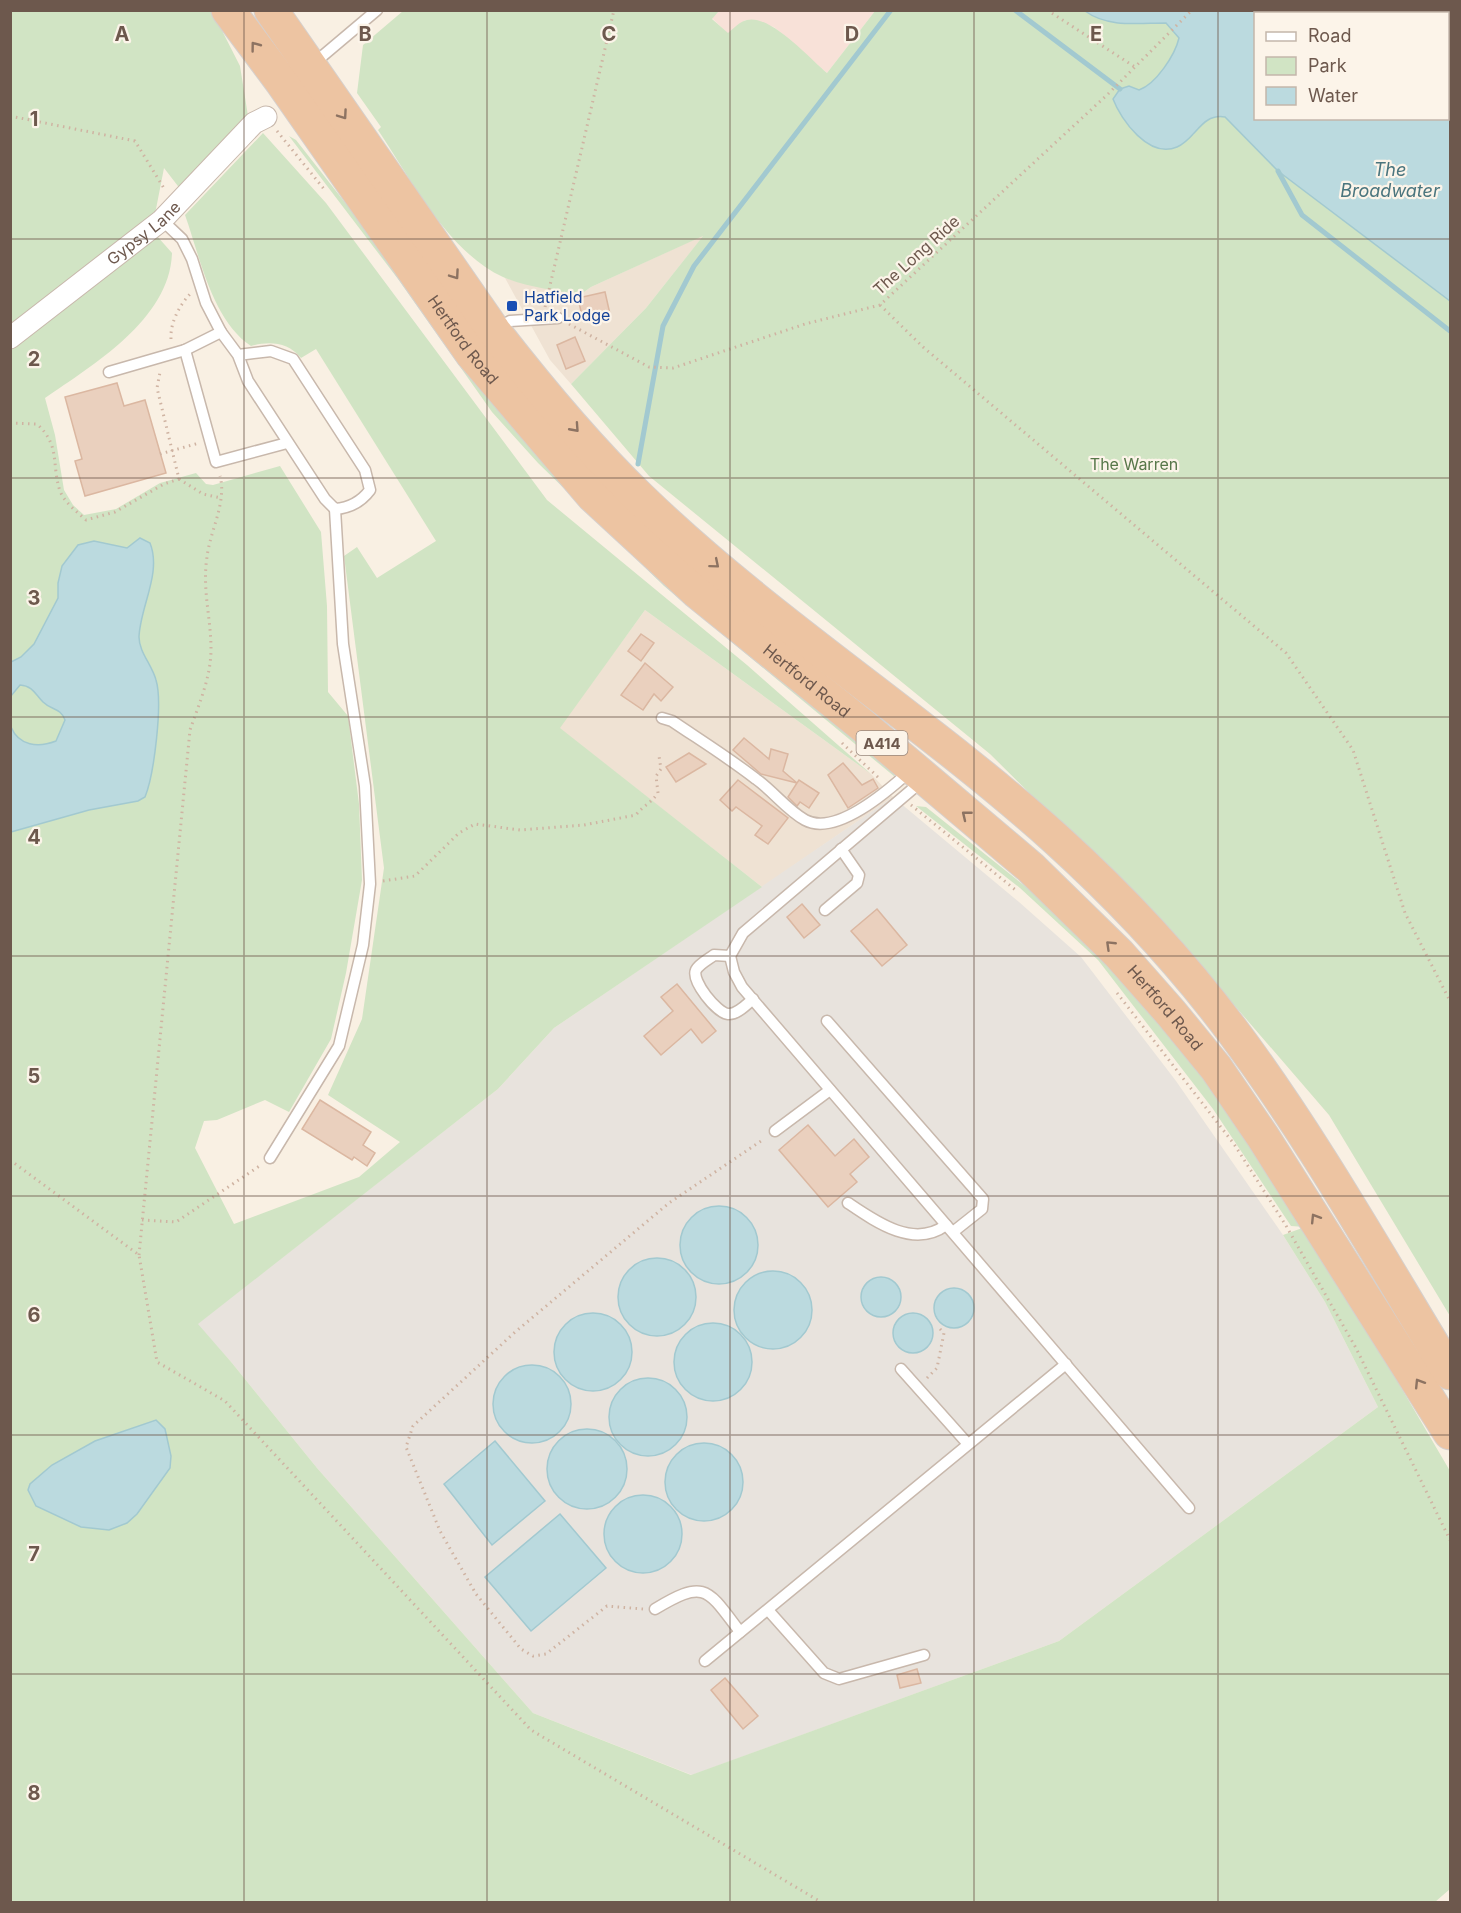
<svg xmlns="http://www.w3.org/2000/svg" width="1461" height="1913" viewBox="0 0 1461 1913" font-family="Inter,sans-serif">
	<rect width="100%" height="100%" fill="#f9f0e3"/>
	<g fill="#efe2d3">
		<polygon points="704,235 646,308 571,384 550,360 505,278 580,295 591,287"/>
		<polygon points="645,610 871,774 893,797 762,887 559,728"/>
	</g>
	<polygon fill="#f8e1d8" points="719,11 875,11 827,73 774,27 745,20 728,34 712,18"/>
	<polygon fill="#e8e3dd" points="893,797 1019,902 1081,957 1176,1081 1283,1235 1325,1302 1378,1407 1059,1641 692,1775 533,1713 317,1468 232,1363 197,1324 498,1089 554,1028"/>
	<g fill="#d1e4c4">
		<path d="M1085 10C1108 28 1139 24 1167 23L1179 38C1175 55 1156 84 1139 90L1129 86 1120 89 1193 135C1202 123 1209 115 1225 117L1278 171 1450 301V1316L1329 1115 1178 940 990 754 649 476 571 384 646 308 703 236 591 287 580 295C555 290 526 287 503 277 448 252 411 179 378 130L381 127 357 93 363 45 403 11H719L712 19 728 33C733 29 740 21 747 20 770 14 809 58 827 73L875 11Z"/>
		<path d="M11 11H212L240 66 248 116 181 190 164 168 156 209 149 227 172 253C170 319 93 365 45 398L55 435 64 490 73 505 84 515 116 509 160 483 196 473 206 484 213 485 280 466 321 532 327 606 328 692 348 716 359 804 362 880 346 973 331 1039 289 1112 265 1100 217 1120 204 1121 195 1148 234 1224 359 1177 400 1142 328 1095 362 1019 384 868 344 556 357 547 377 578 436 541 316 349 301 358C288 342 269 341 251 346 212 320 200 257 185 215L263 133 326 203 547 500 747 665 871 774 645 610 560 728 762 887 554 1028 498 1089 198 1324 232 1363 317 1468 533 1713 691 1775 1059 1641 1378 1407 1325 1302 1283 1235 1305 1227 1291 1226 1213 1109 1098 960 1020 888 916 806 926 807 1061 915 1131 988 1209 1083 1307 1227 1450 1471V1889L1435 1902H11Z"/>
		<polygon points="1345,11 1450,11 1450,82 1448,80 1448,14 1349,14"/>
		<polygon points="289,136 296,140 383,251 890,764 895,777 664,586 538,463 492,412 398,279"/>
	</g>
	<g fill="#bbdadf" stroke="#a2c9d0" stroke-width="1.5">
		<path d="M1345 11 1349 13 1256 14V118H1448V80L1450 82V301L1278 171 1225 117C1201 113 1196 139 1177 147 1149 159 1121 120 1113 99L1120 89 1129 86 1139 90C1156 84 1175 55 1179 38L1166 23C1139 23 1108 28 1085 11Z"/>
		<path d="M140 538 150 543C162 573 140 607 139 637 139 652 152 665 156 680 163 703 154 775 145 797L138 801 89 810 11 832V727C19 746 38 748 56 741L65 720C61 708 51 710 43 702 35 694 33 686 20 685L11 696V662L21 657 34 644 58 598V583L62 566 78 545 94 541 127 548Z"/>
		<circle cx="719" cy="1245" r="39"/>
		<circle cx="657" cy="1297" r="39"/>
		<circle cx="773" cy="1310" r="39"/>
		<circle cx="881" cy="1297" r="20"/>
		<circle cx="954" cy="1308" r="20"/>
		<circle cx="913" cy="1333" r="20"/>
		<circle cx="593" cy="1352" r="39"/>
		<circle cx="713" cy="1362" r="39"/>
		<circle cx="532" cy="1404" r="39"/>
		<circle cx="648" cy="1417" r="39"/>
		<polygon points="156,1420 165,1429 171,1456 170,1468 137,1514 127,1523 109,1530 81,1527 36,1506 28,1490 30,1484 52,1465 95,1441"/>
		<circle cx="587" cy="1469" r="40"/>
		<polygon points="495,1441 545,1501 492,1545 444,1484"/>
		<circle cx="704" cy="1482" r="39"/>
		<circle cx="643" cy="1534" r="39"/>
		<polygon points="560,1514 606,1568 531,1631 485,1577"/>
	</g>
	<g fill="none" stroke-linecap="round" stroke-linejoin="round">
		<g stroke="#a2c9d0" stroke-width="5">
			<polyline points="1015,10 1120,89"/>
			<polyline points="1278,171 1302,215 1450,331"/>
			<polyline points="638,464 663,326 694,266 891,10"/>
		</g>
	</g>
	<g fill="#ead0be" stroke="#dbb7a1" stroke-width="1.5">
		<polygon points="605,292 610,314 583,320 578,298"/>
		<polygon points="575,337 585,361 566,369 557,345"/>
		<polygon points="117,383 124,406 145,400 166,473 85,496 75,461 82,459 65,397"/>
		<polygon points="641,634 654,643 641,661 628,651"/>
		<polygon points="645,663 673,687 661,701 654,694 643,710 621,695"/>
		<polygon points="744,738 769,759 771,749 788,754 783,771 797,783 799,780 819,793 809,808 800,802 797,806 788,797 797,783 761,774 733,750"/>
		<polygon points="689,753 706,764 676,782 666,767"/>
		<polygon points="843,763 862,785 873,779 878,788 848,808 828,775"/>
		<polygon points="738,780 788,818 768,844 755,835 762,826 736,807 732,811 720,800"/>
		<polygon points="802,904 820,925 804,938 787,917"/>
		<polygon points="877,909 907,945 882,966 851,931"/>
		<polygon points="677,984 716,1031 702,1043 691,1029 661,1055 644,1036 673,1011 661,997"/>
		<polygon points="320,1100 371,1132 363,1145 375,1153 367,1166 354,1157 352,1160 302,1129"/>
		<polygon points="808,1125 835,1156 854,1139 869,1157 850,1174 857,1182 828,1207 779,1150"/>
		<polygon points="917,1669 921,1683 900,1688 897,1675"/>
		<polygon points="725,1678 758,1716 743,1729 711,1690"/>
	</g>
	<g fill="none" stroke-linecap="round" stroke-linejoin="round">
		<defs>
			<g id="service">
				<polyline points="313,64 377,10"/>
				<path d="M162 220 182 239 192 259 206 303 221 332 238 355 248 381 325 499 335 509C350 508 361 502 370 490L365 470 293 359 271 351 238 355"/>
				<polyline points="497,329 510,321 558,318"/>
				<polyline points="185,350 216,462 287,443"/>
				<polyline points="109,372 185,350 221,332"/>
				<path d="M662 718 672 721C700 740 729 758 756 779 773 791 787 810 805 820 836 837 889 790 910 771"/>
				<polyline points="922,781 743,933 730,956 734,972 742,987 1189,1508"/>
				<polyline points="825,910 857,883 859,875 841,849"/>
				<path d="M730 956 714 955C709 959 699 964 696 970 691 981 717 1013 728 1014 737 1015 747 1004 753 999"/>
				<polyline points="827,1021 983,1199 982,1209 953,1232"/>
				<polyline points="775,1131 830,1090"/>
				<polyline points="270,1158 339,1046 363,945 370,884 365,786 343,644 335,509"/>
				<path d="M848 1203C876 1222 914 1249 946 1225"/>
				<polyline points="901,1369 967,1443"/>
				<path d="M655 1609C705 1579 707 1588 740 1632"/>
				<polyline points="768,1610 824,1673 839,1679 924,1655"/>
				<polyline points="705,1661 1066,1364"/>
			</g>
			<g id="minor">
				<path id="s1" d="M10 338 162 220 254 123 266 117"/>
			</g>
			<g id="trunk">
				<path id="s2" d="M228 10 281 81 472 354 593 496 697 592 862 725 1030 867 1119 954 1171 1013 1216 1068 1263 1137 1450 1433"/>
				<path d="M271 10 494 331C539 389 587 447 640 498 769 623 923 719 1056 839 1119 896 1180 961 1231 1029 1312 1137 1379 1257 1450 1373"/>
			</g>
		</defs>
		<use href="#service" stroke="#c8b8ac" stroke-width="13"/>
		<use href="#minor" stroke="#c8b8ac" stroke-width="23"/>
		<use href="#trunk" stroke="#d6d0cd" stroke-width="35"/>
		<g stroke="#cfb3a2" stroke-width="3" stroke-dasharray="1.5 4.5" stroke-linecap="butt">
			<polyline points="1047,10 1135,67"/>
			<polyline points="10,116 135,141 165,190"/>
			<polyline points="277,131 324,189"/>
			<polyline points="880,305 923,347 1286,653 1353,750 1405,913 1450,1001"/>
			<polyline points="545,307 614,10"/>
			<polyline points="569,324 649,367 673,368 805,324 880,305 1108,94 1192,10"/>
			<path d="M171 339C170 323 179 306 190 294"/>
			<path d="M10 423 37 424C61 446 51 464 60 491 65 503 76 511 86 520L115 512 164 484 179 479 157 388 160 372"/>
			<polyline points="160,454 199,443"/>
			<polyline points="179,479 203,494 221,498"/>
			<polyline points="842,743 881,780"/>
			<polyline points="911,805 1018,892"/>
			<path d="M383 881 415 876 459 833 475 824 520 830 584 825 636 815C643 806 651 803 658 793L656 776 661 769 659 756"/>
			<polyline points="1117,993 1234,1144 1285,1224 1356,1348 1450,1540"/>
			<polyline points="10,1160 139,1255 157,1362 225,1401 531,1730 821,1902"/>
			<polyline points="142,1220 176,1222 261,1165"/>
			<path d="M139 1255 190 730C199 704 211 677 211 649 211 618 202 589 207 557 210 531 227 502 220 476"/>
			<polyline points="927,1378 937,1368 944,1333 938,1327"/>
			<polyline points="643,1609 607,1606 546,1654 533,1656 521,1649 476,1594 440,1531 406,1447 413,1426 514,1333 669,1203 764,1139"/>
		</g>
		<use href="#service" stroke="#fff" stroke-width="10"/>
		<use href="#minor" stroke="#fff" stroke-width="21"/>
		<use href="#trunk" stroke="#edc4a2" stroke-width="33"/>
	</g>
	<defs><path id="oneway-chevron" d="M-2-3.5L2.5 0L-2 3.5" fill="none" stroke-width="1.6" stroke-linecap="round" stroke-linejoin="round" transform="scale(1.5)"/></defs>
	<g stroke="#8d7362">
		<use href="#oneway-chevron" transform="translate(255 46) rotate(-127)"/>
		<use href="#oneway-chevron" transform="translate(343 115) rotate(55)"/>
		<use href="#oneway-chevron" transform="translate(455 275) rotate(55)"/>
		<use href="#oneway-chevron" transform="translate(575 428) rotate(48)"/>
		<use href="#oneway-chevron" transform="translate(715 564) rotate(40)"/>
		<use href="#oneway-chevron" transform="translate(966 815) rotate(-141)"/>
		<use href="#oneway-chevron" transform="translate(1110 945) rotate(-136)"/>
		<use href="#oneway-chevron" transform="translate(1315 1218) rotate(-122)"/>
		<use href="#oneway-chevron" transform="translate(1419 1383) rotate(-122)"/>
	</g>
	<path fill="none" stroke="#6d584d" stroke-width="1.5" stroke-opacity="0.55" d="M244 10V1902M487 10V1902M730 10V1902M974 10V1902M1218 10V1902M10 239H1450M10 478H1450M10 717H1450M10 956H1450M10 1196H1450M10 1435H1450M10 1674H1450"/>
	<rect fill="#1a4fb4" stroke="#fcf4e9" stroke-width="2" x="506" y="300" width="12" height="12" rx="3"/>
	<g text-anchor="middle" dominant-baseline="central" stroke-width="4.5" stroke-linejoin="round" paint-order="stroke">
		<rect fill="#fcf4e9" stroke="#98877c" stroke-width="1.5" x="856.5" y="731" width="51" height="24" rx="4.5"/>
		<g font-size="15" font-weight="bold" fill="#6d584d">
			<text x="882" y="743">A414</text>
		</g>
		<g font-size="16" fill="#6d584d" stroke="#fcf4e9">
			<text stroke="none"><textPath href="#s1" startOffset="170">Gypsy Lane</textPath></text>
			<text transform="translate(916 255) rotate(-42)">The Long Ride</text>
			<text stroke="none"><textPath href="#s2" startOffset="405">Hertford Road</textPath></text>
			<text stroke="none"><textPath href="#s2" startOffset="891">Hertford Road</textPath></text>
			<text stroke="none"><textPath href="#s2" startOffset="1377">Hertford Road</textPath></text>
		</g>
		<g font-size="16" fill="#164399" stroke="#fcf4e9" text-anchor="start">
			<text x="524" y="297">Hatfield<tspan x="524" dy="18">Park Lodge</tspan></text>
		</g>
		<g font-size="16" fill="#577749" stroke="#fcf4e9">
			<text x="1134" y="464">The Warren</text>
		</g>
		<g font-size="18" font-style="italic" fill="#4a757e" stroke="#fcf4e9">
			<text x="1390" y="169">The<tspan x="1390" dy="21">Broadwater</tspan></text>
		</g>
	</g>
	<g font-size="20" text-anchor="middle" font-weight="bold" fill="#6d584d" stroke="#fcf4e9" stroke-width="4.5" stroke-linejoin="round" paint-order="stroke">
		<text x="122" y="41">A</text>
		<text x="365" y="41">B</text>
		<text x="609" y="41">C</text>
		<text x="852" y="41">D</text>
		<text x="1096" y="41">E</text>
		<text x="34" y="126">1</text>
		<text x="34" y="366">2</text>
		<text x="34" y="605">3</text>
		<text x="34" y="844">4</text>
		<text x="34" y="1083">5</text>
		<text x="34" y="1322">6</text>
		<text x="34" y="1561">7</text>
		<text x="34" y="1800">8</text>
	</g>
	<rect width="1461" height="1913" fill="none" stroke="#6d584d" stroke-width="24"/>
	<rect x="1254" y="12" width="195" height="108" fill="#fcf4e9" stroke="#c3b6ab" stroke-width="1.5"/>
	<rect x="1266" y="32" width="30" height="9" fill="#ffffff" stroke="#c3b6ab" stroke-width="1.5"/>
	<text x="1308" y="42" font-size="18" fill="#6d584d">Road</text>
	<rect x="1266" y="57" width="30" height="18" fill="#d1e4c4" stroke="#c3b6ab" stroke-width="1.5"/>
	<text x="1308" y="72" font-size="18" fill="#6d584d">Park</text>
	<rect x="1266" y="87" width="30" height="18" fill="#bbdadf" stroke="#c3b6ab" stroke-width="1.5"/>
	<text x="1308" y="102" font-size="18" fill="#6d584d">Water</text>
</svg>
